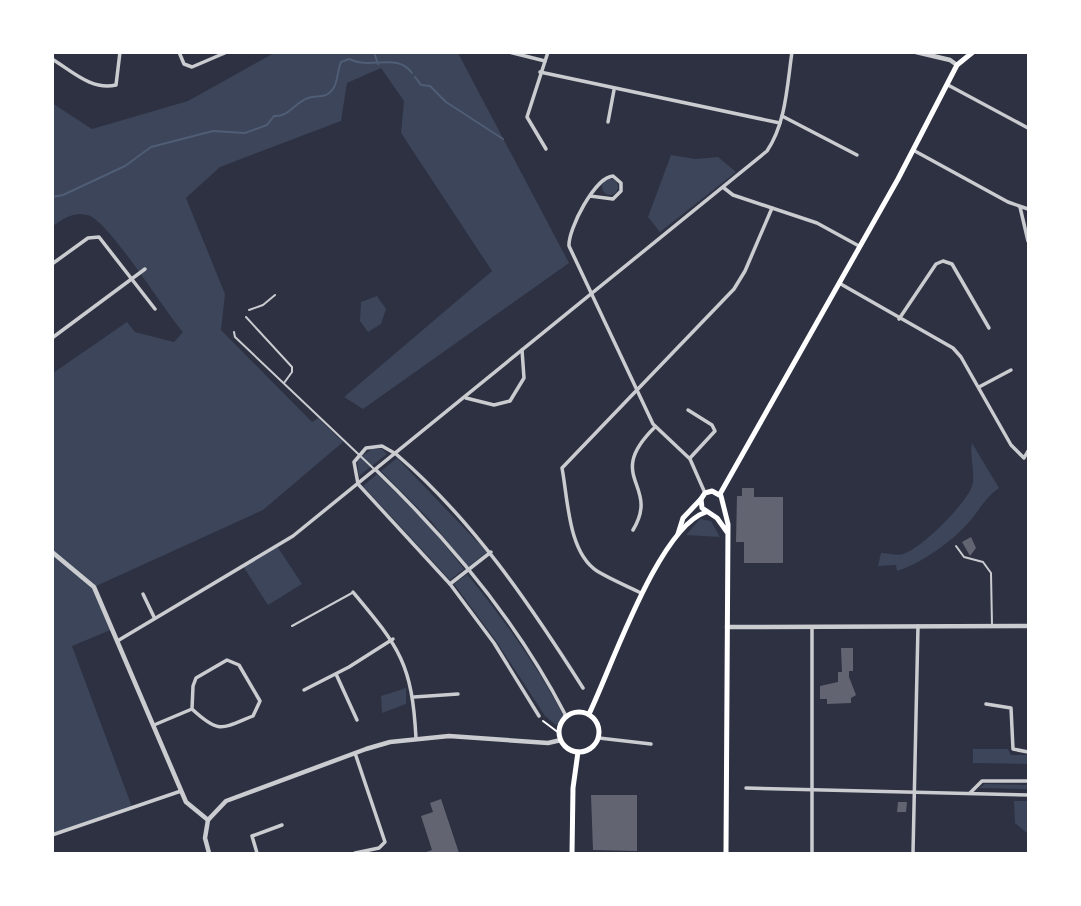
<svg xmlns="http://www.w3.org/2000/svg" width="1081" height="906" viewBox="0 0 1081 906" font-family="'Asap Condensed',sans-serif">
	<rect width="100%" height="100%" fill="#2d3142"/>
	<g fill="#3c4559">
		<path d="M274 53H458L569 263 363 409 344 397 492 271 401 133 404 101 381 68 347 83 341 121 220 167 186 198 225 294 221 330 312 422 318 418 343 442 263 510 94 587 113 629 72 646 132 807 53 835V373L127 322 135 332 174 342 183 332C164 311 108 219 87 215 73 212 64 218 53 226L52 103 92 129 188 101Z"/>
		<polygon points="671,155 695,159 718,157 736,172 660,232 648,217"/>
		<circle cx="610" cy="187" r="8"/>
		<polygon points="377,296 386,309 381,324 368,332 360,321 361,302"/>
		<path d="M972 443 999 488C986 497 980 509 970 521 953 541 922 563 897 571L896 565 878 566 881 553C887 553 897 556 903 554 921 549 966 504 972 486 976 474 969 456 972 443Z"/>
		<polygon points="372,449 382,449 387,454 359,476 357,459"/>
		<polygon points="397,458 487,552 468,567 431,521 381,471"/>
		<polygon points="377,474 428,524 464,569 450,580 363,486"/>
		<polygon points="700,519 711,521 720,537 686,535"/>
		<polygon points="277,546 302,584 268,605 243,566"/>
		<path d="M467 574C504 620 538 666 565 719L556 725 545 716 496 641 454 584Z"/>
		<polygon points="406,688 406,704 382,713 381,696"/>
		<polygon points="973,749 1008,749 1011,755 1028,755 1028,764 973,763"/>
		<polygon points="985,784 1028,785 1028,789 979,788"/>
		<polygon points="1014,801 1028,801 1028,834 1015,823"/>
	</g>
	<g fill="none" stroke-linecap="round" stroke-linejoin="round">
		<g stroke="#4f5d75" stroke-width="2">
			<polyline points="374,52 378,64"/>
			<polyline points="415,77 421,85 430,86 446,102 503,139"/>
			<path d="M52 197 63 195 125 166 151 147 213 131 245 133 267 125 274 116C289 117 294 103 308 98 318 95 326 99 333 89 338 82 337 71 341 62L349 59C371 70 397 52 412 73"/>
		</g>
	</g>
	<g fill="#626471">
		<polygon points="742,488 754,488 754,497 783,497 783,563 744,563 744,542 736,542 737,496 742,496"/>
		<polygon points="971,537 976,548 970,556 962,542"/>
		<polygon points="841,648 853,648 853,671 849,671 849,677 856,695 851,698 851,703 827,704 827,699 820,699 820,686 838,682 838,672 842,672"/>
		<polygon points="591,795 637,795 637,851 593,850"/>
		<polygon points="441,799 459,853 423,853 432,850 421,816 433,812 430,803"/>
		<polygon points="898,802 907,802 906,812 897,812"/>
	</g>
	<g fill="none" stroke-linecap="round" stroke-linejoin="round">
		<polyline stroke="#fff" stroke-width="2" points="543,721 559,733"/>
		<g stroke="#caccd0" stroke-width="2">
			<polyline points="249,310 263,305 275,295"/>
			<polyline points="246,317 292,367 292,372 284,383"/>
			<polyline points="234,332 235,337 373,468"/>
			<polyline points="956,546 964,557 983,562 991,573 992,625"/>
			<polyline points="292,626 352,593"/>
		</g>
		<g stroke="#caccd0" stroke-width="3.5">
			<polyline points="179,52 184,64 192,67 227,52"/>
			<polyline points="509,52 545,61"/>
			<path d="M52 59C72 71 92 91 116 85L120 52"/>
			<polyline points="540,72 780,123"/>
			<polyline points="948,85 1028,128"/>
			<polyline points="782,116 857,155"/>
			<polyline points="608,122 614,90"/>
			<polyline points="546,149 527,117 548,52"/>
			<polyline points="913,150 1008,202 1028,209"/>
			<polyline points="724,188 733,195 817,223 859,246"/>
			<path d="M590 196 613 199 621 191V183L613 176C595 177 568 229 569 246L653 424 690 459 705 493"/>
			<polyline points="1020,207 1028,241"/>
			<polyline points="52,264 88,238 99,237 155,309"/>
			<polyline points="839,283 953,348 961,357 1011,445 1024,458 1028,451"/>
			<polyline points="899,319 936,264 943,261 952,264 989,328"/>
			<polyline points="52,338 145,269"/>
			<polyline points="979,387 1011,370"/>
			<polyline points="466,398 494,405 510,401 524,378 522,350"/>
			<polyline points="688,410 712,425 715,431 690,458"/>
			<path d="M376 470C450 541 518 623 565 714L564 719"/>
			<path d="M633 530C661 484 603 478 655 427"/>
			<polyline points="450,584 491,552"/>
			<path d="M353 592C400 648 412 664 416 738"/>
			<path d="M641 593C627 586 610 579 597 571 568 552 568 499 562 468L734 289 745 271 772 208"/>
			<polyline points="143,594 154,617"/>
			<path d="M119 640 293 536 767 151C786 123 787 86 792 52"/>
			<polyline points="336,674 357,720"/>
			<polyline points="304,690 349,667 393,639"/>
			<polyline points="414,697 458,694"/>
			<polyline points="986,704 1011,708 1013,749 1028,752"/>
			<path d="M539 716 494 643 450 584 358 484 354 462 366 448 382 446 396 454C473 520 529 603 583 688"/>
			<path d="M154 725 192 709 193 686 196 678 227 660 239 665 260 701 253 716C221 729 219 734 192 709"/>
			<polyline points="599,738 651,744"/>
			<polyline points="355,753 385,842 379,848 355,853"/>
			<polyline points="746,788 1028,795"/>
			<polyline points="970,793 982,781 1028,781"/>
			<polyline points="52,835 181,791"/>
			<polyline points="257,853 252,836 282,825"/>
			<polyline points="812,853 812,627"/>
			<polyline points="913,853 918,626"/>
		</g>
		<g stroke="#caccd0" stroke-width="4.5">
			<polyline points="916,52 950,60 957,65"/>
			<polyline points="52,552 94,587 186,802 208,820"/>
			<polyline points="727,627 1028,626"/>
			<polyline points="209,853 205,838 208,820 226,801 366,749 390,742 449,736 548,743 561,740"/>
		</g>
		<g stroke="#fff" stroke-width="5">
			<polyline points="678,534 683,518 701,499"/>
			<circle cx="579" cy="732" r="20"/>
			<path d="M589 714C611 669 658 528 706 512"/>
			<polyline points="572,853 573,788 578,752"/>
		</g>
		<g stroke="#fff" stroke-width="5">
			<polyline points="720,494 898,179 957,65 973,52"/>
			<polyline points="726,853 728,524 721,496 712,491 705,493 701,499 702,508 717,518 727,532"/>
		</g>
	</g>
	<rect width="1081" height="906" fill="none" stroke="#ffffff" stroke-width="108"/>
</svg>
